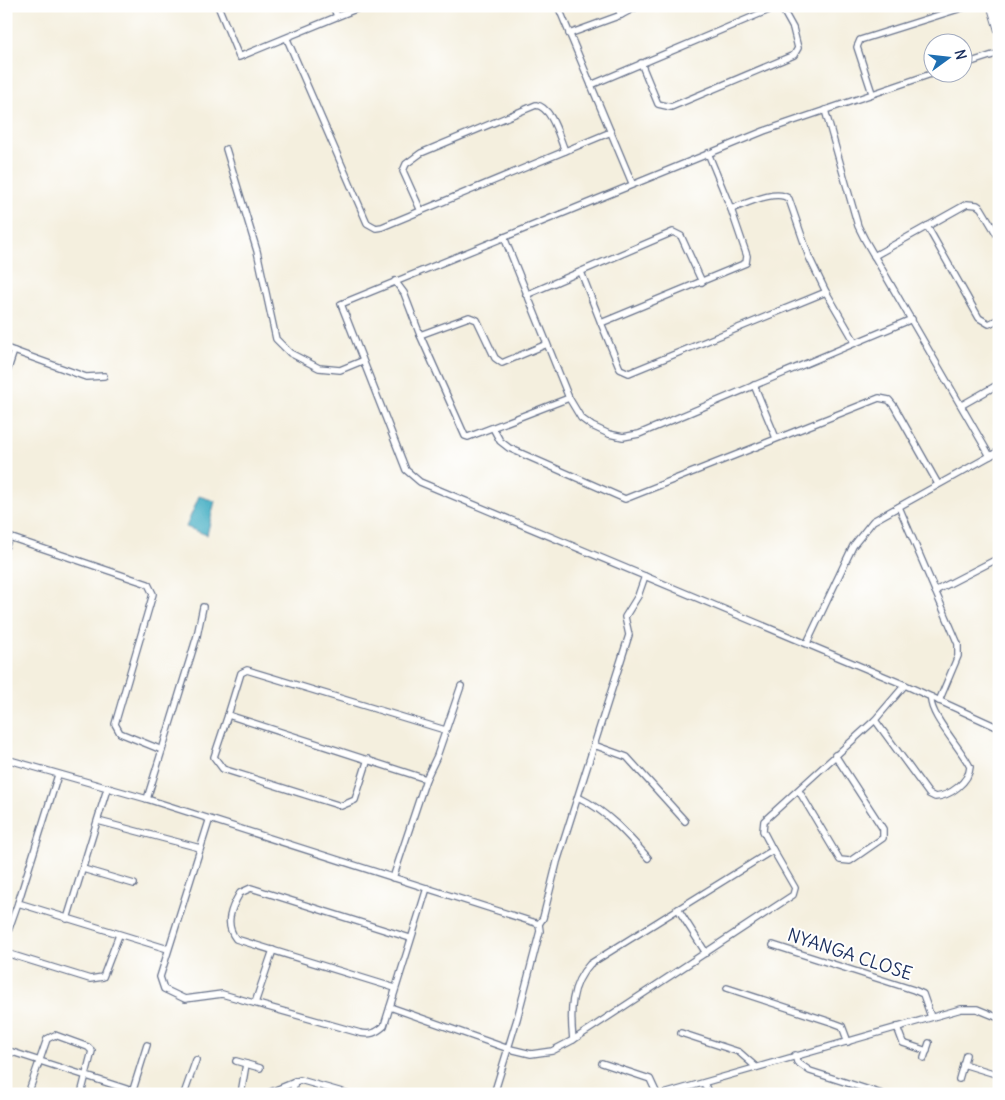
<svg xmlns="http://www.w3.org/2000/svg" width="1005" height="1100" viewBox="0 0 1005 1100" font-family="Delius,sans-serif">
	<rect width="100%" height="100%" fill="#fff"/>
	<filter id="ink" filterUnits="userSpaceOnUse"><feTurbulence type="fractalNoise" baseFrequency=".02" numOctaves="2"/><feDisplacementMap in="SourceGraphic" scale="10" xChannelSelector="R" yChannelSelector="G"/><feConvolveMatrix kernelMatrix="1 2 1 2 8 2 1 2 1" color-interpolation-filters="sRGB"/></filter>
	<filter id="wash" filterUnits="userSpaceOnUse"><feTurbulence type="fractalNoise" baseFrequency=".0096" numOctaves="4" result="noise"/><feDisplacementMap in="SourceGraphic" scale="20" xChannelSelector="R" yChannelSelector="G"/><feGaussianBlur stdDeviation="1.12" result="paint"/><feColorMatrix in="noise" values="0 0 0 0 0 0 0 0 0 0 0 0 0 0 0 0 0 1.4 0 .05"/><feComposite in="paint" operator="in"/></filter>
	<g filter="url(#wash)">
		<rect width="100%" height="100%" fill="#f4efde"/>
		<polygon fill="#44aec3" stroke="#306e90" points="199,496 215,501 207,535 186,527"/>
	</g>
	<g filter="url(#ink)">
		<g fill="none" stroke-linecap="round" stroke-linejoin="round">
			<defs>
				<g id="minor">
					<polyline points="218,6 239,57 363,6"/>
					<polyline points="333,6 337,16"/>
					<polyline points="558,6 632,183"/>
					<polyline points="617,6 621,15"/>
					<polyline points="569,34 621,15 638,6"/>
					<polyline points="287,39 367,223 376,228 382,227 611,132"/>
					<polyline points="962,65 999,53"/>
					<polyline points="937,72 764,131 341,304 406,470 420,482 905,685 999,728"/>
					<polyline points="591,85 776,7 783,10 793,28 798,48 794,55 671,107 658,104 641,63"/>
					<polyline points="872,93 857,47 860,40 968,6"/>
					<polyline points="825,110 858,226 865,240 990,456"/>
					<polyline points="226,149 257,251 276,339 290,353 319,368 340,370 362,361"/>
					<polyline points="708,153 731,209 747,256 746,263 601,323 620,369 629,373 826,292"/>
					<path d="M731 209C745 204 778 188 789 199L809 257 826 292 855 342"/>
					<path d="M421 211 403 171 406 164 421 153 536 105C552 107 559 137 565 151"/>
					<polyline points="927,226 979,318 989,324 999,319"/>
					<polyline points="504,237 569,398 581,418 592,426 609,434 623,437 639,434 912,319"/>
					<polyline points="874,256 967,204 977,205 981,208 999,238"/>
					<polyline points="581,272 601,323"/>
					<polyline points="395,281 404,293 420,335 465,436 468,437 569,398"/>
					<polyline points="526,295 673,232 681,236 702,282"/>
					<polyline points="420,335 469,317 477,320 495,358 502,363 547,344"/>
					<polyline points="6,348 86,377 104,376"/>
					<polyline points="6,375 14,351"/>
					<polyline points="754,385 776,438"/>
					<polyline points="962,405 999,384"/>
					<polyline points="493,428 500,441 509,448 625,499 879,398 889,400 894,406 938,484"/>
					<polyline points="899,507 958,644 958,656 939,701"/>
					<polyline points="6,536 148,584 153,594 115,724 120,733 162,750"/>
					<polyline points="6,546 9,537"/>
					<polyline points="935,591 999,558"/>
					<polyline points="807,643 853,546 873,521 999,451"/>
					<polyline points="228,715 241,673 247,670 445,730"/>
					<path d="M875 720 929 794 935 797C950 796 969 782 970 767 962 749 928 714 931 697"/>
					<polyline points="594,745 627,757 685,821"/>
					<polyline points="6,759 147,799 539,924 540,931 517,1019 494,1094"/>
					<polyline points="368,759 355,800 341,806 223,769 214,757 228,715 426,779 393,878"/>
					<polyline points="58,775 18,903 168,949"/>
					<polyline points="426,779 437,756 461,686"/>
					<polyline points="799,791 840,860 850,861 883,838 883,829 835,755"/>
					<path d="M578 797C607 811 627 834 648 858"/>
					<polyline points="147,799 197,636 203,607"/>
					<polyline points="98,821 200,848"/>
					<path d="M209 821 160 977 164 989 185 999 222 994 360 1033C371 1035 376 1033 384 1026L427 888"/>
					<polyline points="83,869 134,884"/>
					<polyline points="678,909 706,953"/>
					<polyline points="67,919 107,789"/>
					<polyline points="539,924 543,918 557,862 629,635 625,617 638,596 645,576"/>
					<polyline points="6,937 18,903"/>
					<polyline points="773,945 914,990 923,994 931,1017"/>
					<polyline points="6,953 90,979 103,977 119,935"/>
					<path d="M395 988 236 939C224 924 231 908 240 893L251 888 410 938"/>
					<polyline points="727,988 834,1023 842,1026 848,1042"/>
					<polyline points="255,1003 273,950"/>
					<polyline points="390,1007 506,1048 531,1054 552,1051 573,1040 793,895 795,888 773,850"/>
					<polyline points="897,1027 903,1043 927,1051"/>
					<polyline points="681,1033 739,1052 756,1067"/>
					<path d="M573 1040C570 1012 570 985 590 964L773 850 763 831 764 821 875 720 905 685"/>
					<polyline points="6,1050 142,1094"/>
					<polyline points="795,1055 797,1062 810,1071 882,1094"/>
					<polyline points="924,1058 929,1043"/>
					<polyline points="236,1061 260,1068"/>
					<polyline points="602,1063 650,1079 657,1094"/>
					<polyline points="963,1064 999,1075"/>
					<polyline points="959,1079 966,1055"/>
					<polyline points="704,1083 709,1094"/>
					<polyline points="132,1093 147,1045"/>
					<polyline points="28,1094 47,1039 55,1035 88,1047 92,1051 81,1094"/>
					<polyline points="184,1094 196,1060"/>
					<polyline points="241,1094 246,1064"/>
					<polyline points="266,1094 300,1080 349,1094"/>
					<polyline points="292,1094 295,1081"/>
					<polyline points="664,1094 961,1009 977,1009 999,1018"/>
				</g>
				<polyline id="tertiary" points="991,6 999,32"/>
			</defs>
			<use href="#minor" stroke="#67728b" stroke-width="8"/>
			<use href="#tertiary" stroke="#67728b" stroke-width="9"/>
			<use href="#minor" stroke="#fff" stroke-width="5.5"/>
			<use href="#tertiary" stroke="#fff" stroke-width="7"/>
		</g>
	</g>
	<g text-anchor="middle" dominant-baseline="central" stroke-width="4" stroke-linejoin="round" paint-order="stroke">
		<g font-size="18" fill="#1b2f5e" stroke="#fff">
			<text transform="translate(850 954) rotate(18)">NYANGA CLOSE</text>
		</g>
	</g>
	<rect width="1005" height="1100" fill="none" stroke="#fff" stroke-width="25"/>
	<g transform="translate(948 58) rotate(75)"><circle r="24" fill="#ffffff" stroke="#a4acbf"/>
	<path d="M0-4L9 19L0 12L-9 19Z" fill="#1f6fb2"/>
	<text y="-8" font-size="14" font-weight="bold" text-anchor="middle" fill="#1b2f5e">N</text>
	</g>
</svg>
